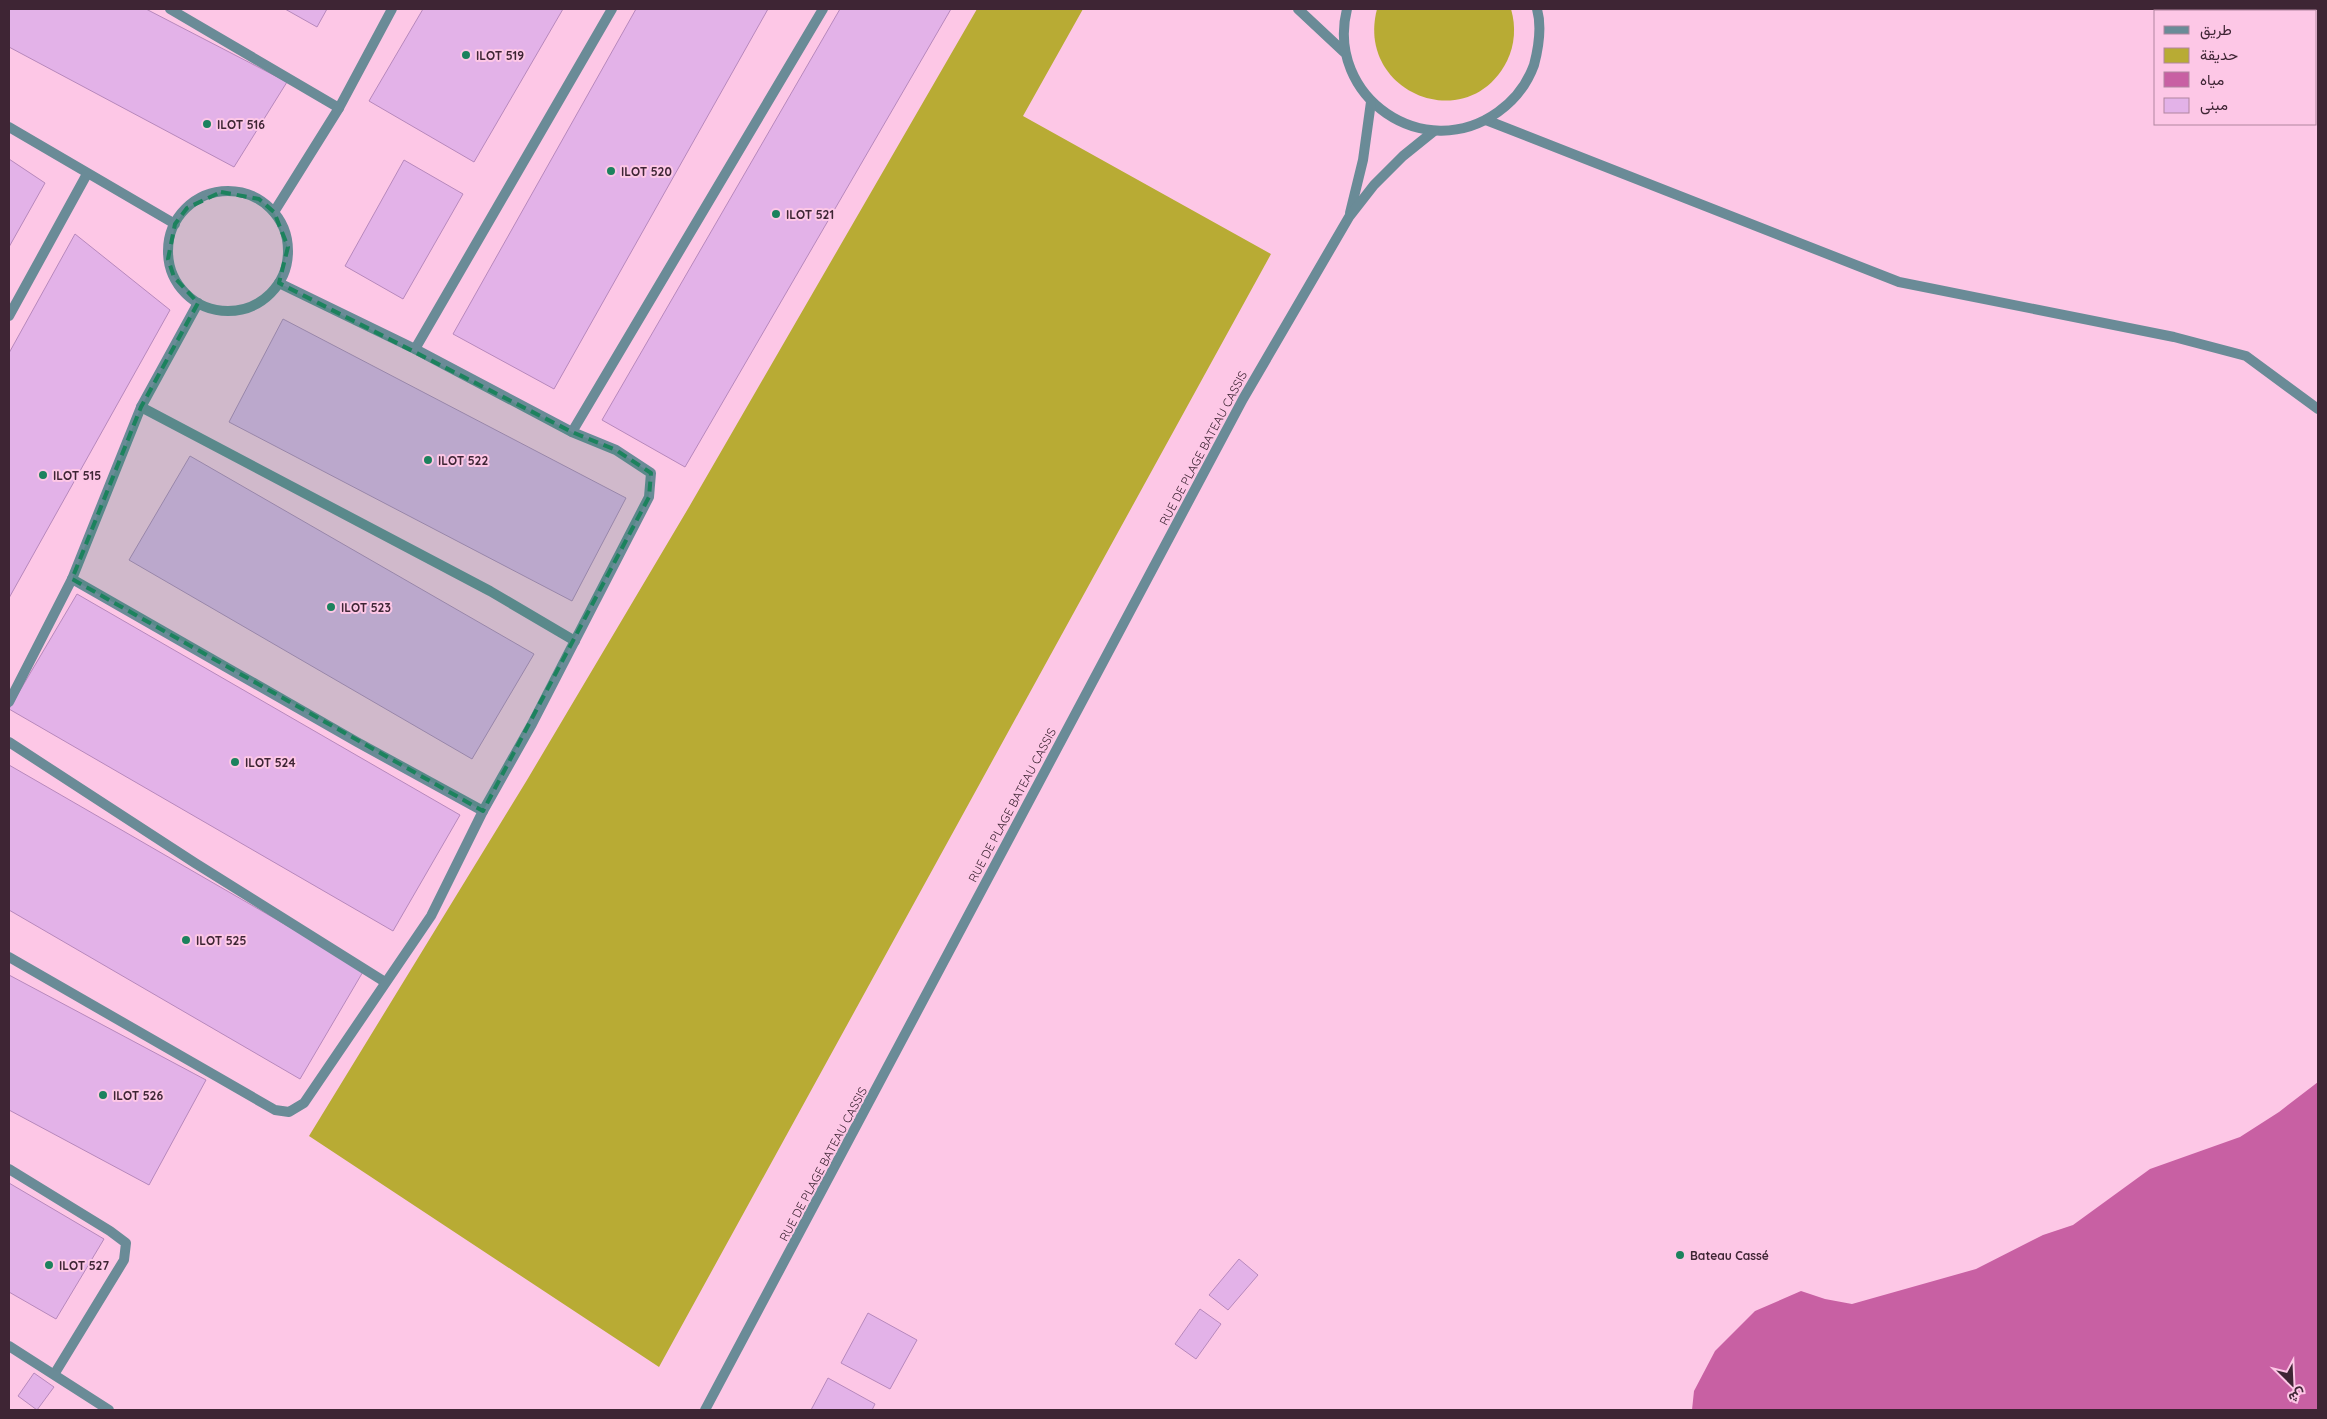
<svg xmlns="http://www.w3.org/2000/svg" width="2327" height="1419" viewBox="0 0 2327 1419" font-family="Quicksand,Vazirmatn,sans-serif">
	<rect width="100%" height="100%" fill="#fdc7e6"/>
	<g fill="#b8ab34">
		<polygon points="977,9 1083,9 1023,116 1271,254 659,1367 309,1136 527,780 689,507"/>
		<path d="M1377 9H1511C1516 26 1515 45 1507 61 1468 138 1355 93 1377 9Z"/>
	</g>
	<polygon fill="#c860a3" points="2318,1082 2318,1410 1692,1410 1694,1391 1715,1351 1755,1311 1801,1291 1825,1299 1852,1304 1976,1269 2043,1235 2073,1225 2150,1169 2240,1137 2279,1112"/>
	<g fill="#e3b2e8" stroke="#b788bc">
		<polygon points="9,9 146,9 287,82 234,167 9,47"/>
		<polygon points="285,9 327,9 317,27"/>
		<polygon points="423,9 563,9 474,162 369,101"/>
		<polygon points="636,9 768,9 554,389 453,334"/>
		<polygon points="840,9 951,9 685,467 602,420"/>
		<polygon points="9,159 45,183 9,247"/>
		<polygon points="404,160 463,194 403,299 345,266"/>
		<polygon points="75,234 170,310 9,598 9,353"/>
		<polygon points="283,319 626,498 572,601 229,422"/>
		<polygon points="190,456 534,654 472,759 129,560"/>
		<polygon points="77,594 460,815 393,931 9,709"/>
		<polygon points="9,765 364,970 300,1079 9,910"/>
		<polygon points="9,975 206,1080 149,1185 9,1110"/>
		<polygon points="9,1183 104,1239 56,1319 9,1292"/>
		<polygon points="1239,1259 1258,1275 1228,1310 1209,1295"/>
		<polygon points="1200,1309 1221,1324 1196,1359 1175,1344"/>
		<polygon points="868,1313 917,1340 890,1389 841,1363"/>
		<polygon points="34,1373 54,1387 37,1410 18,1396"/>
		<polygon points="828,1378 875,1404 872,1410 811,1410"/>
	</g>
	<g fill="none" stroke-linecap="round" stroke-linejoin="round">
		<polyline stroke="#6a8b97" stroke-width="10" points="1486,120 1899,282 2174,337 2246,356 2318,409"/>
		<g stroke="#6a8b97" stroke-width="10">
			<polyline points="170,9 339,108"/>
			<polyline points="9,127 175,224"/>
			<circle cx="228" cy="251" r="60"/>
			<polyline points="274,212 339,108 392,9"/>
			<polyline points="9,316 87,174"/>
			<polyline points="415,349 612,9"/>
			<polyline points="141,407 490,591 575,641"/>
			<polyline points="572,432 823,9"/>
			<polyline points="72,579 357,742 483,811"/>
			<polyline points="9,702 72,579 141,407 198,303"/>
			<polyline points="9,742 195,863 385,982"/>
			<polyline points="9,957 275,1110 289,1112 304,1103 431,916 483,811 532,724 649,497 651,473 616,450 572,432 415,349 279,283"/>
			<polyline points="9,1169 110,1231 126,1243 124,1260 55,1373"/>
			<polyline points="9,1346 109,1410"/>
		</g>
		<g stroke="#6a8b97" stroke-width="10">
			<polyline points="1298,9 1344,52"/>
			<path d="M1347 9C1325 97 1424 165 1498 112 1515 100 1527 84 1534 65 1539 46 1542 27 1537 9"/>
			<polyline points="1350,213 1363,160 1371,102"/>
			<polyline points="705,1410 1243,399 1349,217 1374,185 1403,156 1434,131"/>
		</g>
	</g>
	<path fill="#1c825d" fill-opacity="0.2" stroke="#1c825d" stroke-width="4" stroke-dasharray="10 6" stroke-linejoin="round" d="M221 192 259 199 274 212 288 247 279 283 572 432 616 450 651 473 649 497 483 811 72 579 141 407 198 303 174 277 168 259 175 224 187 208Z"/>
	<g fill="#1c825d" stroke="#fdc7e6" stroke-width="2">
		<circle cx="466" cy="55" r="5"/>
		<circle cx="207" cy="124" r="5"/>
		<circle cx="611" cy="171" r="5"/>
		<circle cx="776" cy="214" r="5"/>
		<circle cx="428" cy="460" r="5"/>
		<circle cx="43" cy="475" r="5"/>
		<circle cx="331" cy="607" r="5"/>
		<circle cx="235" cy="762" r="5"/>
		<circle cx="186" cy="940" r="5"/>
		<circle cx="103" cy="1095" r="5"/>
		<circle cx="1680" cy="1255" r="5"/>
		<circle cx="49" cy="1265" r="5"/>
	</g>
	<g text-anchor="middle" dominant-baseline="central" stroke-width="4" stroke-linejoin="round" paint-order="stroke">
		<g font-size="12" font-weight="bold" fill="#3e2534" stroke="#fdc7e6" text-anchor="start">
			<text x="476" y="55">ILOT 519</text>
			<text x="217" y="124">ILOT 516</text>
			<text x="621" y="171">ILOT 520</text>
			<text x="786" y="214">ILOT 521</text>
			<text x="438" y="460">ILOT 522</text>
			<text x="53" y="475">ILOT 515</text>
			<text x="341" y="607">ILOT 523</text>
			<text x="245" y="762">ILOT 524</text>
			<text x="196" y="940">ILOT 525</text>
			<text x="113" y="1095">ILOT 526</text>
			<text x="1690" y="1255">Bateau Cassé</text>
			<text x="59" y="1265">ILOT 527</text>
		</g>
		<g font-size="12" fill="#3e2534" stroke="#fdc7e6">
			<text transform="translate(1203 448) rotate(-62)">RUE DE PLAGE BATEAU CASSIS</text>
			<text transform="translate(1012 805) rotate(-62)">RUE DE PLAGE BATEAU CASSIS</text>
			<text transform="translate(823 1164) rotate(-62)">RUE DE PLAGE BATEAU CASSIS</text>
		</g>
	</g>
	<rect width="2327" height="1419" fill="none" stroke="#3e2534" stroke-width="20"/>
	<rect x="2154" y="10" width="162" height="115" fill="#fdc7e6" stroke="#b1869f"/>
	<rect x="2164" y="26" width="25" height="8" fill="#6a8b97" stroke="#b1869f"/>
	<text x="2200" y="35" font-size="15" fill="#3e2534">طريق</text>
	<rect x="2164" y="48" width="25" height="15" fill="#b8ab34" stroke="#b1869f"/>
	<text x="2200" y="60" font-size="15" fill="#3e2534">حديقة</text>
	<rect x="2164" y="72" width="25" height="15" fill="#c860a3" stroke="#b1869f"/>
	<text x="2200" y="85" font-size="15" fill="#3e2534">مياه</text>
	<rect x="2164" y="98" width="25" height="15" fill="#e3b2e8" stroke="#b1869f"/>
	<text x="2200" y="110" font-size="15" fill="#3e2534">مبنى</text>
	<g transform="translate(2292 1384) rotate(156)" stroke="#fdc7e6" stroke-width="4" paint-order="stroke">
	<path d="M0-4L9 19L0 12L-9 19Z" fill="#3e2534"/>
	<text y="-8" font-size="14" font-weight="bold" text-anchor="middle" fill="#3e2534">ش</text>
	</g>
</svg>
